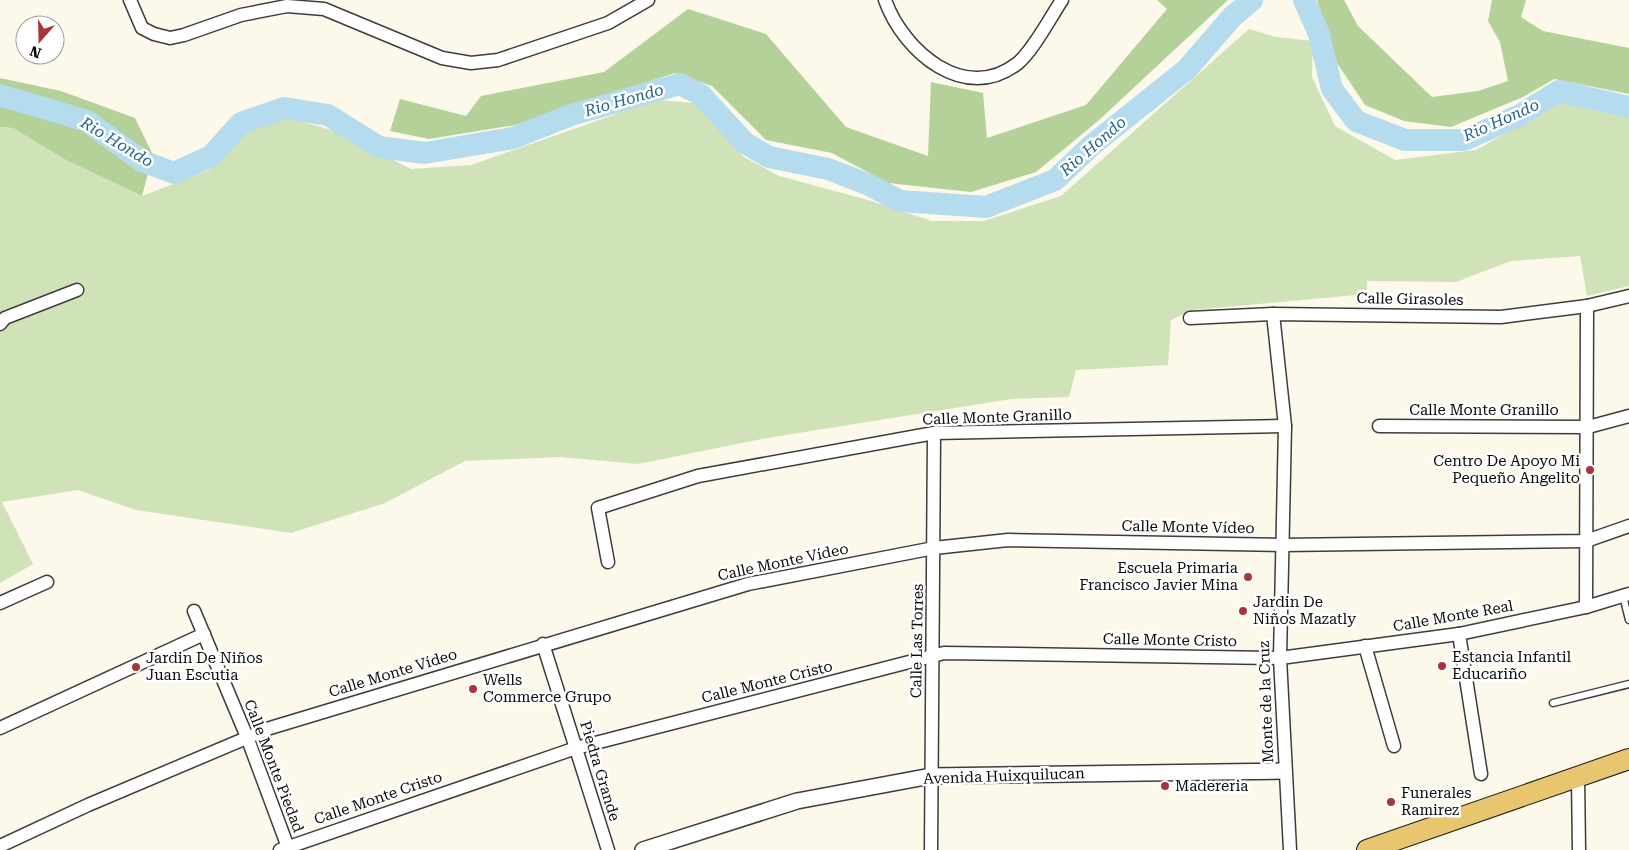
<svg xmlns="http://www.w3.org/2000/svg" width="1629" height="850" viewBox="0 0 1629 850" font-family="'Roboto Serif',serif">
	<rect width="100%" height="100%" fill="#fcf8ea"/>
	<polygon fill="#d0e2b8" points="1249,29 1276,37 1313,41 1312,77 1335,126 1395,160 1476,150 1562,101 1629,114 1629,286 1587,296 1580,256 1511,261 1456,282 1367,281 1367,294 1193,310 1171,320 1168,365 1076,370 1069,397 1011,399 767,438 638,464 560,457 465,461 385,503 291,533 136,510 78,490 2,502 33,564 0,583 0,127 13,128 64,159 142,196 209,170 246,127 290,118 338,132 411,169 471,165 656,100 697,103 744,157 779,176 868,200 932,221 984,221 1061,196"/>
	<g fill="#b5d19a">
		<polygon points="1157,0 1228,0 1098,121 1036,172 971,192 888,183 832,153 766,140 712,86 675,73 515,125 429,139 390,131 400,99 466,116 481,96 604,72 688,9 766,34 846,127 928,156 931,82 983,93 987,138 1086,105 1167,9"/>
		<polygon points="1317,0 1344,0 1358,26 1432,97 1478,91 1508,81 1500,42 1488,21 1492,0 1526,0 1521,17 1543,31 1629,48 1629,94 1554,79 1523,97 1451,127 1404,121 1365,105 1337,63"/>
		<polygon points="0,78 61,91 135,118 153,155 142,196 64,159 13,128 0,127"/>
	</g>
	<g fill="none" stroke-linecap="round" stroke-linejoin="round">
		<g stroke="#b5dbee" stroke-width="22">
			<polyline points="1304,0 1319,34 1332,89 1356,121 1405,140 1464,140 1520,115 1559,91 1629,107"/>
			<polyline points="0,95 87,121 142,161 174,173 211,156 241,123 284,108 328,115 379,147 425,153 513,138 571,115 680,84 701,95 745,143 769,157 828,169 867,184 900,201 986,207 1055,180 1092,145 1187,69 1232,17 1252,0"/>
		</g>
		<defs>
			<g id="service">
				<polyline points="1623,596 1629,620"/>
				<polyline points="1553,703 1629,684"/>
			</g>
			<g id="minor">
				<polyline points="130,0 142,28 154,34 170,38 184,35 241,15 287,6 324,9 442,58 471,63 498,60 608,23 648,0"/>
				<path d="M885 0C903 51 965 105 1018 63 1034 49 1050 18 1062 0"/>
				<polyline points="1273,314 1285,426 1280,658 1290,850"/>
				<polyline points="1190,318 1273,314 1501,317 1587,306 1629,296"/>
				<polyline points="0,324 5,318 77,290"/>
				<polyline points="1379,426 1588,427 1629,416"/>
				<polyline points="608,562 598,508 698,476 934,433 1285,426"/>
				<polyline points="0,603 47,582"/>
				<polyline points="1586,607 1587,306"/>
				<polyline points="194,611 247,737 289,850"/>
				<polyline points="1459,634 1481,774"/>
				<polyline points="543,644 608,850"/>
				<polyline points="1365,646 1394,746"/>
				<polyline points="0,728 204,634"/>
				<polyline points="1578,778 1579,850"/>
				<polyline points="0,846 88,805 270,728 748,584 934,548 1008,540 1283,545 1586,541 1629,526"/>
				<polyline points="280,850 576,748 944,653 1280,658 1459,634 1586,607 1629,594"/>
				<polyline points="931,850 934,433"/>
			</g>
			<polyline id="tertiary" points="643,850 797,801 931,776 1284,771"/>
			<polyline id="primary" points="1367,850 1629,759"/>
		</defs>
		<use href="#service" stroke="#3d3d3d" stroke-width="9"/>
		<use href="#minor" stroke="#3d3d3d" stroke-width="15"/>
		<use href="#tertiary" stroke="#3d3d3d" stroke-width="18"/>
		<use href="#primary" stroke="#1b1b1b" stroke-width="22"/>
		<use href="#service" stroke="#fff" stroke-width="6"/>
		<use href="#minor" stroke="#fff" stroke-width="12"/>
		<use href="#tertiary" stroke="#fff" stroke-width="15"/>
		<use href="#primary" stroke="#e8c56f" stroke-width="20"/>
	</g>
	<g fill="#a9343e" stroke="#fff" stroke-width="2">
		<circle cx="1590" cy="470" r="5"/>
		<circle cx="1248" cy="577" r="5"/>
		<circle cx="1243" cy="611" r="5"/>
		<circle cx="1442" cy="666" r="5"/>
		<circle cx="136" cy="667" r="5"/>
		<circle cx="473" cy="689" r="5"/>
		<circle cx="1165" cy="786" r="5"/>
		<circle cx="1391" cy="802" r="5"/>
	</g>
	<g text-anchor="middle" dominant-baseline="central" stroke-width="5" stroke-linejoin="round" paint-order="stroke">
		<g font-size="15" fill="#0a0a0a" stroke="#fff">
			<text transform="translate(1410 299) rotate(1)">Calle Girasoles</text>
			<text x="1484" y="410">Calle Monte Granillo</text>
			<text transform="translate(997 417) rotate(-2)">Calle Monte Granillo</text>
			<text transform="translate(1188 527) rotate(1)">Calle Monte Vídeo</text>
			<text transform="translate(783 562) rotate(-12)">Calle Monte Vídeo</text>
			<text transform="translate(1453 616) rotate(-10)">Calle Monte Real</text>
			<text transform="translate(1170 640) rotate(1)">Calle Monte Cristo</text>
			<text transform="translate(917 641) rotate(-89)">Calle Las Torres</text>
			<text transform="translate(393 673) rotate(-17)">Calle Monte Vídeo</text>
			<text transform="translate(767 682) rotate(-14)">Calle Monte Cristo</text>
			<text transform="translate(1266 702) rotate(-92)">Monte de la Cruz</text>
			<text transform="translate(274 766) rotate(69)">Calle Monte Piedad</text>
			<text transform="translate(600 771) rotate(73)">Piedra Grande</text>
			<text transform="translate(1004 776) rotate(-2)">Avenida Huixquilucan</text>
			<text transform="translate(378 798) rotate(-19)">Calle Monte Cristo</text>
		</g>
		<g font-size="15" fill="#0a0a0a" stroke="#fff" text-anchor="start">
			<text x="1580" y="461" text-anchor="end">Centro De Apoyo Mi<tspan x="1580" dy="17">Pequeño Angelito</tspan></text>
			<text x="1238" y="568" text-anchor="end">Escuela Primaria<tspan x="1238" dy="17">Francisco Javier Mina</tspan></text>
			<text x="1253" y="602">Jardin De<tspan x="1253" dy="17">Niños Mazatly</tspan></text>
			<text x="1452" y="657">Estancia Infantil<tspan x="1452" dy="17">Educariño</tspan></text>
			<text x="146" y="658">Jardin De Niños<tspan x="146" dy="17">Juan Escutia</tspan></text>
			<text x="483" y="680">Wells<tspan x="483" dy="17">Commerce Grupo</tspan></text>
			<text x="1175" y="786">Madereria</text>
			<text x="1401" y="793">Funerales<tspan x="1401" dy="17">Ramirez</tspan></text>
		</g>
		<g font-size="16" font-style="italic" fill="#24638c" stroke="#fff">
			<text transform="translate(624 100) rotate(-16)">Rio Hondo</text>
			<text transform="translate(1501 120) rotate(-24)">Rio Hondo</text>
			<text transform="translate(117 142) rotate(31)">Rio Hondo</text>
			<text transform="translate(1093 146) rotate(-41)">Rio Hondo</text>
		</g>
	</g>
	<g transform="translate(40 40) rotate(200)"><circle r="24" fill="#ffffff" stroke="#9d9d9d"/>
	<path d="M0-4L9 19L0 12L-9 19Z" fill="#a9343e"/>
	<text y="-8" font-size="14" font-weight="bold" text-anchor="middle" fill="#0a0a0a">N</text>
	</g>
</svg>
